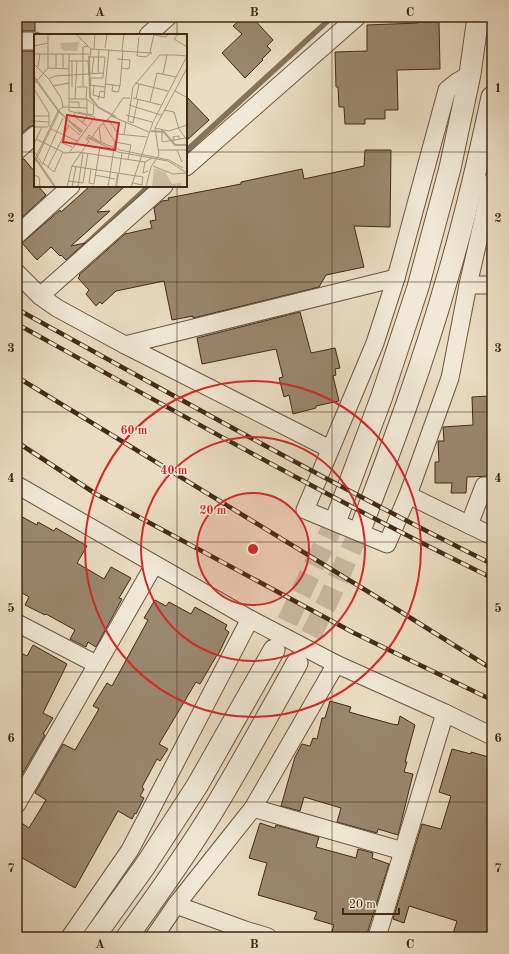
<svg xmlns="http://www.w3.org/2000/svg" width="509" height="954" viewBox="0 0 509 954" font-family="'Old Standard TT',serif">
	<rect width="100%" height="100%" fill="#eadcc2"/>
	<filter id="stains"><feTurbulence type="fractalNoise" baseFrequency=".005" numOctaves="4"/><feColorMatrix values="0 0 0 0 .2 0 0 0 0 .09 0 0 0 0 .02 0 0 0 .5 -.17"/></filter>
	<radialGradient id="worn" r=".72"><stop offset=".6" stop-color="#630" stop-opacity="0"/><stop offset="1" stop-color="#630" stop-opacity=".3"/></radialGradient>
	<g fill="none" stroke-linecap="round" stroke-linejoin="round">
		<g stroke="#857059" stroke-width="5.5">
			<polyline points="186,151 332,17"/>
			<polyline points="84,246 149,186"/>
		</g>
	</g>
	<g fill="#9a876f" stroke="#432a15">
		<rect x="17" y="17" width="18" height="14"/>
		<polygon points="243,17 252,17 273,40 267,46 271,50 262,59 263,60 245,78 222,53 242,34 233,26"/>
		<polygon points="418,22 439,22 440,69 397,70 398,110 385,110 385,119 365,119 365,124 345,124 344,107 339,107 338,87 336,87 335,52 367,51 367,25 418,23"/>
		<polygon points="17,51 35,51 35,125 29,127 17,137"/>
		<polygon points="186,96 209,120 186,141"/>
		<polygon points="365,150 391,150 390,227 354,226 364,267 326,275 319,287 193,318 193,316 172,320 164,281 116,291 102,304 100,302 96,306 86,294 89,290 78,278 80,276 79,275 125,234 152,228 150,221 156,220 154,208 162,201 169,200 168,198 241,184 241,182 302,169 304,179 364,166"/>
		<polygon points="24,159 35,172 35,186 38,186 46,195 17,222 17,161"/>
		<polygon points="90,186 125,186 97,212 110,211 71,246 85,243 66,260 61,255 60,256 51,247 37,260 22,243 60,210 61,212"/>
		<polygon points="300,312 311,353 335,348 340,368 335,369 336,375 333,376 339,401 316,406 316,408 293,414 289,395 284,397 279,378 283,377 276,349 202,364 197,338"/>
		<polygon points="489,396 490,429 492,429 492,476 467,477 466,493 451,493 452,483 435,483 435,462 439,462 438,441 444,441 443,427 473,425 472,397"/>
		<polygon points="17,514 37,525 38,522 54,531 56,528 87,546 77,563 104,579 111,567 131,578 119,598 122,599 96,647 88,642 86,647 70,639 75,630 46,614 45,615 25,605 29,597 17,590"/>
		<polygon points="155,600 166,606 169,602 191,614 195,607 227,625 225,629 229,632 218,655 217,655 200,684 196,682 159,744 168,749 160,761 157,759 142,787 144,789 140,796 144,798 136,814 135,813 132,819 118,811 75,888 17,855 17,820 29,828 46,800 35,793 63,744 75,750 99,709 93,706 107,683 112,686 148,620 144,618"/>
		<polygon points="33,645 67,664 43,713 53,718 43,734 45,735 17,783 17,651 27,656"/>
		<polygon points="330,701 351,707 349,712 392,724 398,725 400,716 415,725 405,762 407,762 404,772 413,774 398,835 378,829 377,833 337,822 341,808 304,797 300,811 281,806 295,757 302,744 310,746 313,738 317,739 322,718 325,718"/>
		<polygon points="452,749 471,754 471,752 492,758 492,937 452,937 457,921 409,906 404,923 393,919 422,824 441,829 451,796 439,792"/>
		<polygon points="260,823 275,828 276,825 319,837 316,847 356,858 358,849 373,853 372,858 389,864 366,937 330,937 334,925 314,919 317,912 258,895 267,863 249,858"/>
	</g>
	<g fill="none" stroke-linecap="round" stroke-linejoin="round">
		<g stroke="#c9b89f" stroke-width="21" stroke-dasharray="21 10" stroke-linecap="butt">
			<polyline points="274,650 337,517"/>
			<polyline points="297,663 328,601 362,525"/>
		</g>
		<defs>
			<g id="minor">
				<polyline points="148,35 168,17"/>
				<polyline points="17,41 35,41"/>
				<polyline points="470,74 457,82 447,90 396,278 375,343 305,510 387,544 408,495 450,378 468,285 492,181"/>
				<polyline points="17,151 35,135"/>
				<polyline points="186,167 357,17"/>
				<polyline points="17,235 71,186"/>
				<polyline points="17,273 40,296 57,308 125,345 396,278"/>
				<polyline points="468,285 492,285"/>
				<polyline points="40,296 164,186"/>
				<polyline points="125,345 330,449"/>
				<polyline points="17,485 250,619 336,664 445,713 492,736"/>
				<polyline points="408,495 492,536"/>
				<polyline points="469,525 484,486 492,486"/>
				<polyline points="17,623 96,664"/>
				<polyline points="17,804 154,565"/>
				<polyline points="253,808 403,851"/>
				<polyline points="176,905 245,930 268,937"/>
				<polyline points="70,937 130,850 250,619"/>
				<polyline points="154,937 176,905 253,808 336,664"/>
				<polyline points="377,937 445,713"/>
			</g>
			<g id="tertiary">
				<polyline points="337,517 382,396 418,287 450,168 470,74 478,17"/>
				<path d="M362 525C393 444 423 363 447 279 465 219 479 158 492 97"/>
				<polyline points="94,937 145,866 197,786 274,650"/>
				<path d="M127 937C156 897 185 856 211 814 241 765 269 714 297 663"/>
			</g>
		</defs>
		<use href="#minor" stroke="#6d5640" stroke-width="19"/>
		<use href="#tertiary" stroke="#6d5640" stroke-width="23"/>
		<use href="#minor" stroke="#f1e8d7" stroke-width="17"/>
		<use href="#tertiary" stroke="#f1e8d7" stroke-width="21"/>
		<defs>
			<g id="rail">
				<path d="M17 309C174 396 331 484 492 564"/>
				<path d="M17 324C174 411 331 499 492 578"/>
				<polyline points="17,377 398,610 492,669"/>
				<polyline points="17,442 96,494 354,633 492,700"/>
			</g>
		</defs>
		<use href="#rail" stroke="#432a15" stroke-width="4.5"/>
		<use href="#rail" stroke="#f1e8d7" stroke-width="3" stroke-dasharray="9" stroke-linecap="butt"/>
	</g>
	<path fill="none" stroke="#432a15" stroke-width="1" stroke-opacity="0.55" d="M177 17V35M332 17V937M17 152H35M186 152H492M177 186V937M17 282H492M17 412H492M17 542H492M17 672H492M17 802H492"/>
	<circle cx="253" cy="549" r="56" fill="#d62828" fill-opacity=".12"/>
	<g fill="none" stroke="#d62828" stroke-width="2">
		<circle cx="253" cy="549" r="56"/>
		<circle cx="253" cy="549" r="112"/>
		<circle cx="253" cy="549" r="168"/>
	</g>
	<g transform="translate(34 34)">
		<rect width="153" height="153" fill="#eadcc2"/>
		<path d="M45 8 43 17H30L27 14 26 9ZM120 134 131 138 138 150 147 149V153H118Z" fill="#cebea5"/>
		<path fill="none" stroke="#b19f87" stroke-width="2" d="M55 22 56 63 64 73 82 83M117 97 130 98 141 111H153M0 122 21 153M82 153 84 140"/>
		<path fill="none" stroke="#a7957d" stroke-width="1" d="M42 0 57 15 118 19M144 0 140 5 153 13M120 1 132 3 134 0M105 3 103 22 112 23 118 18M0 12 14 9M71 14 73 0M57 15 56 23H60M60 15 61 0M88 16 90 0M116 18 120 0M0 20H55M22 20V34M29 20V34M35 20V77L61 83 35 119M141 21 153 22M83 25 96 26 95 35 87 34M35 27H54L55 41M0 30 15 45 27 64 29 73M4 33 6 20M14 34 35 35M58 39 60 23H71M64 39 65 15M129 40 133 21H141M0 42 25 77 48 98M0 44 24 77 47 99M57 44H69L71 23M57 44 56 51 71 53M15 45 21 42 69 39M101 49 134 57M0 50 14 34V0M71 50 86 52 89 16M79 51 78 57 84 58 86 52M19 52 35 49M60 52 59 61 70 64 75 15M38 53V27M43 53H53L52 65M49 53V13L54 12M0 55 15 79V93M141 57 152 63M99 64 127 71M35 65H53V82L48 89M41 65 43 27M102 65 105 50M104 65 99 89 94 87 99 53 126 21H133M64 66 66 57 70 58M35 68H45V73M116 68 123 39 142 43M95 71 127 81M130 76 140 78 145 95 153 106M0 78V93M43 78 59 81 60 71 53 65M41 79 40 82 53 92M92 81 118 88M0 82H15M77 82 89 64H96M29 84 9 129 20 138 29 118M74 85 84 100 113 103M0 87 15 88M38 89 49 97M69 89 81 108M35 92 46 101M0 93H14M121 94 135 97 153 91M17 95 43 107M128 95V108L152 104M90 101 92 88M54 103 86 116 135 126 149 134M58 103 65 93M54 104 84 118 134 127 153 139M2 105 31 119 44 118 111 128 118 124M140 107 139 103 145 102V105M26 108 38 113M67 108 65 93 77 82 115 98M0 110 8 93M125 116H152L153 118M143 116 148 128M0 117 9 131M0 127 24 77 29 73 53 74M111 128 109 139 114 137M0 130 25 78M38 132 55 107 52 105 55 101 64 107M119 132 139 140 153 139M14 133 35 91M57 135 55 149 60 150 66 112M85 139 88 119M0 141 5 143 6 153M61 141 81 145M34 147 49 149 54 119M33 153 38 132 109 143 108 151 99 149M38 153 42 132M44 153 49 119M74 153 81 108 97 111 94 125M97 153 119 88 153 22M112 153 117 133 125 121 121 94 153 34"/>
		<path fill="#d62828" fill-opacity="0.15" stroke="#d62828" stroke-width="2" d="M33 81 85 89 81 116 29 108Z"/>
		<rect width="153" height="153" fill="none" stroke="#432a15" stroke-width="2"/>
	</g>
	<circle cx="253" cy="549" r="6" fill="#d62828" stroke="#f1e8d7" stroke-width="2"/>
	<g font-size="12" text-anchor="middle" font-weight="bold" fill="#d62828" stroke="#f1e8d7" stroke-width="3" stroke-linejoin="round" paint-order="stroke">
		<text x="134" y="434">60 m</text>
		<text x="174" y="474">40 m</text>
		<text x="213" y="514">20 m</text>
	</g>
	<rect width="509" height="954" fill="none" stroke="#eadcc2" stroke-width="44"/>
	<path d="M343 908v6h56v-6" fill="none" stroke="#432a15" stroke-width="2"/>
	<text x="349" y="908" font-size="12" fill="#432a15" stroke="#f1e8d7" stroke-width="3" paint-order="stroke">20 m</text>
	<rect x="22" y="22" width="465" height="910" fill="none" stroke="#432a15" stroke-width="1.5"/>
	<g font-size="13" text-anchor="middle" font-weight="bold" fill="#432a15">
		<text x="100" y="16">A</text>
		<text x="254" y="16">B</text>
		<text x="410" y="16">C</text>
		<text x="11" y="92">1</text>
		<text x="498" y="92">1</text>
		<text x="11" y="222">2</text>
		<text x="498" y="222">2</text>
		<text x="11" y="352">3</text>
		<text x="498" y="352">3</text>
		<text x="11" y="482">4</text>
		<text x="498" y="482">4</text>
		<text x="11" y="612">5</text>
		<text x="498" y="612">5</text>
		<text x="11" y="742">6</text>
		<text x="498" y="742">6</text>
		<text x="11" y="872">7</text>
		<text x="498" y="872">7</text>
		<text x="100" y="948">A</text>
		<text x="254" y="948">B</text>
		<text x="410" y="948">C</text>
	</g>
	<rect width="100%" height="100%" filter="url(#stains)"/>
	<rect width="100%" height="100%" fill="url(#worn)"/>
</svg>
